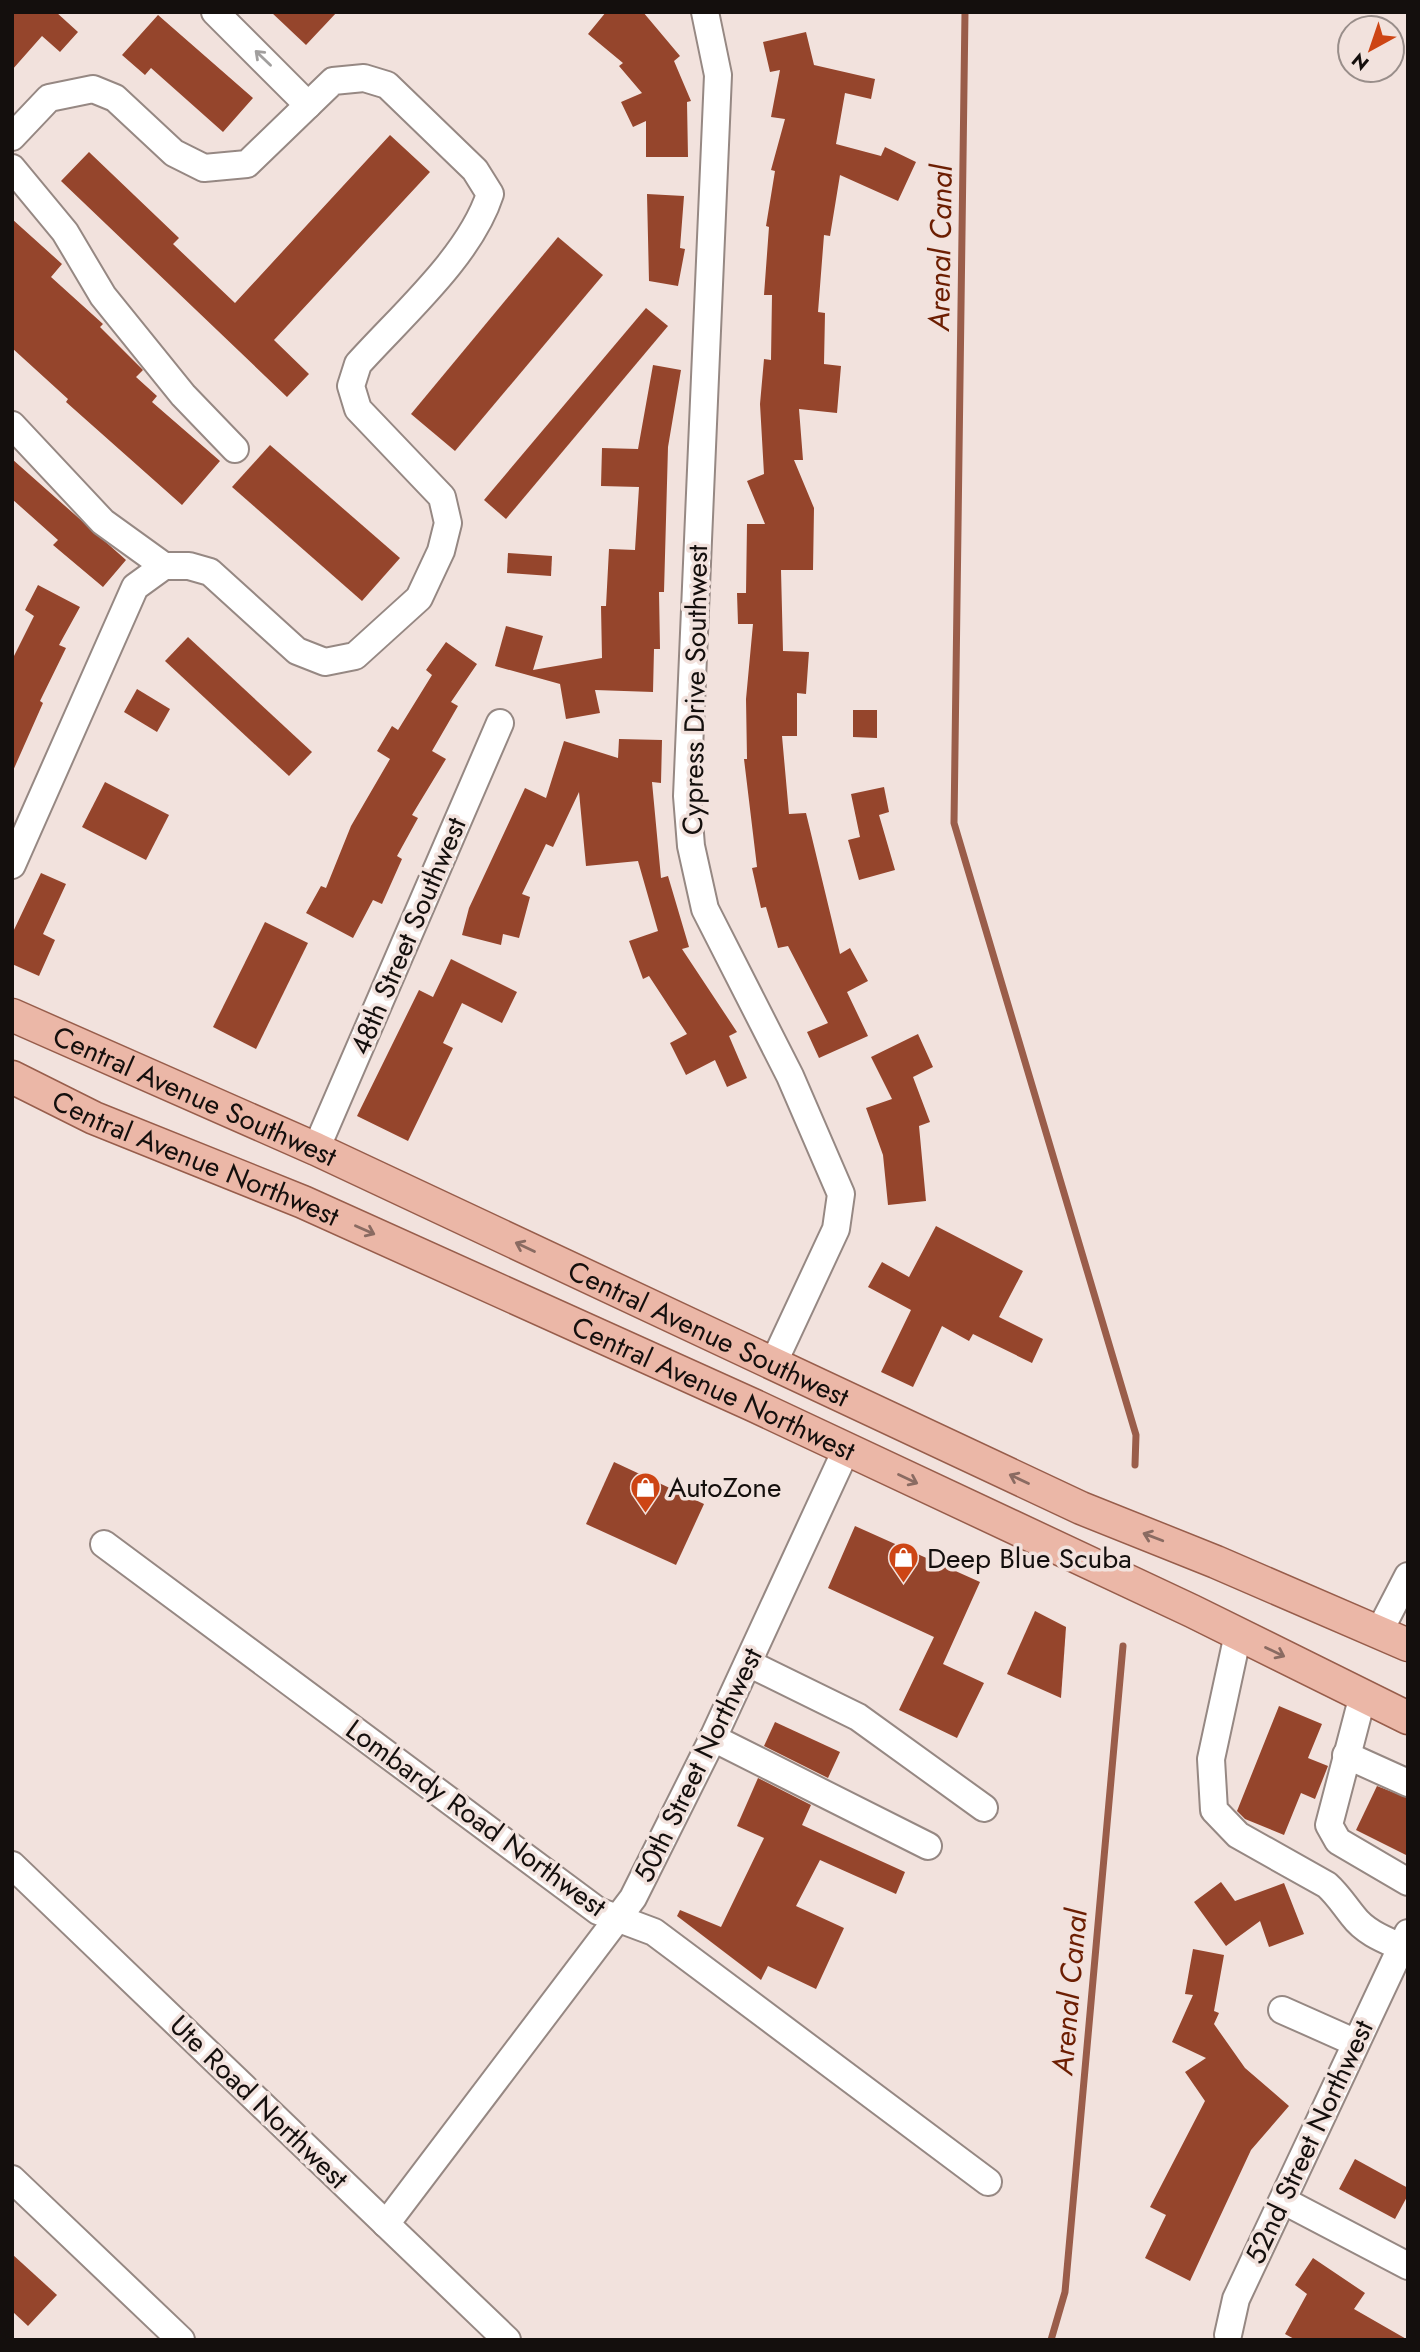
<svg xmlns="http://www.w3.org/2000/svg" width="1420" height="2352" viewBox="0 0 1420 2352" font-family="Jost,sans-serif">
	<rect width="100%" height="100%" fill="#f2e2dd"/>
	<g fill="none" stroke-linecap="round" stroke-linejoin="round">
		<g stroke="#9a5d4a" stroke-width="7">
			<polyline points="965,12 954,823 1136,1435 1135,1465"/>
			<polyline points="1051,2340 1065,2292 1123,1646"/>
		</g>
	</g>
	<g fill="#95452c">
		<polygon points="12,12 56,12 78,32 60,52 42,36 12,70"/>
		<polygon points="271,12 337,12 306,45"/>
		<polygon points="606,12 643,12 680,56 674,61 691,101 687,102 688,157 646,157 646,121 633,127 621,102 642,93 619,66 623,63 588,34"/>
		<polygon points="158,15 253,98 223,132 151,68 145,75 122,55"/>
		<polygon points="806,32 814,65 875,79 871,99 845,93 836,144 881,156 885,147 916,162 898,201 840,175 830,236 824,235 818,312 825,313 824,364 841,366 837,413 799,409 803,460 794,460 814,508 813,570 781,570 783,651 809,652 806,694 797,693 797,736 782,736 789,814 806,813 840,954 850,948 868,981 847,992 868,1036 819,1058 807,1032 828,1023 788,946 778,948 766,907 761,908 752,868 757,867 744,759 747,759 746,699 753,624 738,624 737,593 746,593 747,524 765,524 747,481 764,474 760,404 764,359 771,360 772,295 764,295 769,227 766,226 775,171 771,170 785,119 771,117 780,70 770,72 763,42"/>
		<polygon points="390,135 430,172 274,340 309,374 287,397 61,181 89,152 179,238 173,244 235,303"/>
		<polygon points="647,194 684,196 680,248 685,249 678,286 649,281"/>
		<polygon points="12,219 62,264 51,277 103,324 100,327 143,370 136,377 157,396 152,402 220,461 182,505 66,402 68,399 12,348"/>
		<polygon points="558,237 603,275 455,451 411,414"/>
		<polygon points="646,308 668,326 506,519 484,500"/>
		<polygon points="653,365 681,370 668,447 664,592 659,592 660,649 654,649 653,692 595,690 600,713 566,719 560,684 495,666 506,626 543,636 533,670 602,658 601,606 606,606 609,549 635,550 639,487 601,486 602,448 638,449"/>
		<polygon points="270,445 400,558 362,601 232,487"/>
		<polygon points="12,459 126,560 103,587 53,545 58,540 12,499"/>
		<polygon points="508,553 552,556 551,576 507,573"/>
		<polygon points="38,585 80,607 59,645 66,648 40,701 43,703 12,773 12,660 34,616 25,610"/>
		<polygon points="188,637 312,752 289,776 165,661"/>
		<polygon points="446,642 477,664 451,702 458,706 432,751 446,759 412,815 418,818 397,856 402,859 382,904 373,900 353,938 306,913 321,886 326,888 351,826 390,759 377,751 392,726 398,730 432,675 426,670"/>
		<polygon points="137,689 170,709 157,732 124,712"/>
		<polygon points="853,710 877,710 877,738 853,737"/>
		<polygon points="619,739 662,740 661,783 652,782 661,878 668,876 689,947 682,949 737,1032 729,1036 747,1078 727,1087 715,1060 686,1075 670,1043 687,1034 649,976 643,979 629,941 658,931 638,861 586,866 579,792 553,847 546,844 522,894 530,897 519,938 503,934 501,945 462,935 469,908 525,788 546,798 564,741 618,758"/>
		<polygon points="105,782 169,815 146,860 82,827"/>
		<polygon points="884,787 889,812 879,815 895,870 859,880 848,840 860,837 851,794"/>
		<polygon points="41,873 66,884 43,934 55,940 39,976 12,964 12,934"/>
		<polygon points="265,922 308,943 256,1049 213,1027"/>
		<polygon points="451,959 517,992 502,1023 462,1003 443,1043 453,1048 408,1141 357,1116 419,990 433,997"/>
		<polygon points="918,1034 933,1067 913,1077 930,1122 919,1126 926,1201 888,1205 883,1155 866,1108 892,1099 871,1057"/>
		<polygon points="936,1226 1023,1271 999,1317 1043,1339 1032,1363 973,1334 969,1341 942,1326 913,1387 881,1372 911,1310 868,1287 882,1262 909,1277"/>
		<polygon points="614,1462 704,1504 676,1565 586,1524"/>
		<polygon points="855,1526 980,1582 943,1664 984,1683 957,1738 899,1710 934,1637 828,1588"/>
		<polygon points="1035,1611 1066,1627 1061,1698 1007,1674"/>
		<polygon points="1279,1706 1322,1724 1308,1758 1328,1766 1315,1799 1301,1793 1284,1835 1245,1819 1237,1811"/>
		<polygon points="775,1722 840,1752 828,1778 764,1746"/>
		<polygon points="758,1778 811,1805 802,1825 905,1872 896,1894 820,1860 796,1906 844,1928 816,1989 768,1966 761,1980 677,1916 680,1910 721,1927 764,1838 737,1826"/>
		<polygon points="1377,1786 1408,1798 1408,1856 1356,1830"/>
		<polygon points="1221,1882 1235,1901 1284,1883 1304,1934 1269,1947 1260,1921 1226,1946 1194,1902"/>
		<polygon points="1193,1949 1224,1955 1214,2011 1219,2013 1214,2024 1245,2068 1289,2106 1251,2150 1190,2281 1145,2258 1166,2215 1150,2207 1205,2101 1185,2072 1206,2058 1172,2042 1193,1995 1185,1994"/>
		<polygon points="1355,2159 1408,2188 1408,2195 1395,2219 1339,2189"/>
		<polygon points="12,2254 57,2295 28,2326 12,2311"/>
		<polygon points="1313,2258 1365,2293 1354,2309 1408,2340 1296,2340 1285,2334 1307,2294 1295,2285"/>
	</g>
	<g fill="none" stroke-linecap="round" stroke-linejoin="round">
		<defs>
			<g id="minor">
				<polyline points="215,12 308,105"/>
				<polyline points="705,12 718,75 687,796 691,846 705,909 790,1076 841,1194 836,1229 773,1364"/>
				<path d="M12 137 49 98 93 89 115 98 174 153 204 168 247 164 333 81 364 78 387 85 475 170 490 194C470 256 402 315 358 364L351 386 358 409 442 497 448 523 441 551 419 598 355 656 325 662 297 651 210 572 189 566H164"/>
				<polyline points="12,168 65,232 103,296 183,395 235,449"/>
				<polyline points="12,425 103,522 164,566"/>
				<polyline points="12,865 135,587 164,566"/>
				<polyline points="316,1149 500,723"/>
				<polyline points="104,1544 598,1911 654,1932 988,2182"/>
				<polyline points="1379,1632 1408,1576"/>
				<path d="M1238 1634 1211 1759 1214 1810 1238 1835 1327 1885C1338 1895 1344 1905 1353 1916 1365 1932 1383 1939 1401 1947"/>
				<polyline points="748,1663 858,1717 984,1808"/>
				<polyline points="1363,1695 1329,1825 1338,1841 1408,1882"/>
				<polyline points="713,1738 928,1846"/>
				<polyline points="1346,1755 1408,1783"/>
				<polyline points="12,1865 507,2340"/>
				<polyline points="1282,2010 1354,2042"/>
				<polyline points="12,2179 181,2340"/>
				<polyline points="1284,2201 1408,2266"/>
				<polyline points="386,2224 633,1898 713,1738 846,1450"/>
				<polyline points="1228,2335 1236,2299 1408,1933"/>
			</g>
			<g id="major">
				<path id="s1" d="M12 1015 316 1149 1081 1508 1216 1562 1408 1645"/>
				<path id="s2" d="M12 1077 94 1118 303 1202 753 1405 1192 1611 1408 1718"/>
			</g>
		</defs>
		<use href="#minor" stroke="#968883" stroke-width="30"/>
		<use href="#major" stroke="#975d4b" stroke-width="35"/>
		<use href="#minor" stroke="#fff" stroke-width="26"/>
		<use href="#major" stroke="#ebb7a7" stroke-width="32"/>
	</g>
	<defs><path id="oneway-shaft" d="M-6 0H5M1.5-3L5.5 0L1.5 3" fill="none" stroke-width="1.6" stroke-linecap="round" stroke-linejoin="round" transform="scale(1.75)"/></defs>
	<use stroke="#a19f9e" href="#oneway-shaft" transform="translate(263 58) rotate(-136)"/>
	<g stroke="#8a6b62">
		<use href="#oneway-shaft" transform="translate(365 1230) rotate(24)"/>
		<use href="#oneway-shaft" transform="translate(525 1247) rotate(-155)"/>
		<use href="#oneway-shaft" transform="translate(908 1479) rotate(25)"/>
		<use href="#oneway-shaft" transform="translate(1019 1479) rotate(-155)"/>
		<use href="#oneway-shaft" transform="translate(1153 1537) rotate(-159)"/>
		<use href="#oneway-shaft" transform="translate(1275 1652) rotate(26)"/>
	</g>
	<defs>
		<symbol id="shop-pin" viewBox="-11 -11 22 30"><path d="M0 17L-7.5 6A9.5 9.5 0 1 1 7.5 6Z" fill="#cd4514" stroke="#f2e2dd"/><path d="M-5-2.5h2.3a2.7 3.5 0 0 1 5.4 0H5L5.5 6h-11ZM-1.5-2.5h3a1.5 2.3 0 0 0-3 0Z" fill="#fff"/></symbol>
	</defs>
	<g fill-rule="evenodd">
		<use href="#shop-pin" x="628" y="1470" width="35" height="47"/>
		<use href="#shop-pin" x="886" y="1540" width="35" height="47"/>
	</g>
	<g text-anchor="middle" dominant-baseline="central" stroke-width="7" stroke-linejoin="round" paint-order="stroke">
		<g font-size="28" fill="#140f0d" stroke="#f2e2dd">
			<text transform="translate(695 690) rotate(-89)">Cypress Drive Southwest</text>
			<text transform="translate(408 936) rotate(-67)">48th Street Southwest</text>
			<text stroke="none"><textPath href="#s1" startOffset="200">Central Avenue Southwest</textPath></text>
			<text stroke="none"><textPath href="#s2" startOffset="201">Central Avenue Northwest</textPath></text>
			<text stroke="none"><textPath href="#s1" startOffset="766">Central Avenue Southwest</textPath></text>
			<text stroke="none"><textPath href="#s2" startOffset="768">Central Avenue Northwest</textPath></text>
			<text transform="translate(698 1765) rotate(-64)">50th Street Northwest</text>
			<text transform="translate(476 1818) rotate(36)">Lombardy Road Northwest</text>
			<text transform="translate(259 2102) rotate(44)">Ute Road Northwest</text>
			<text transform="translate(1309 2142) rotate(-65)">52nd Street Northwest</text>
		</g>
		<g font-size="28" fill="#140f0d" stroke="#f2e2dd" text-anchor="start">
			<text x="668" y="1487">AutoZone</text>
			<text x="927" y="1558">Deep Blue Scuba</text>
		</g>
		<g font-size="30" font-style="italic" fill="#6c1e02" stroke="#f2e2dd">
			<text transform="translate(940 248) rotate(-89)">Arenal Canal</text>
			<text transform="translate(1069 1992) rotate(-85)">Arenal Canal</text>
		</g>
	</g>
	<rect width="1420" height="2352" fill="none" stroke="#140f0d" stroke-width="28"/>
	<g transform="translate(1371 49) rotate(220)"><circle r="33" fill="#f2e2dd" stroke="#998e8a" stroke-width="2"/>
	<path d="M0-5L12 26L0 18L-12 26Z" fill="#cd4514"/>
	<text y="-10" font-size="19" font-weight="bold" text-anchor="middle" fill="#140f0d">N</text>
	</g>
</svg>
